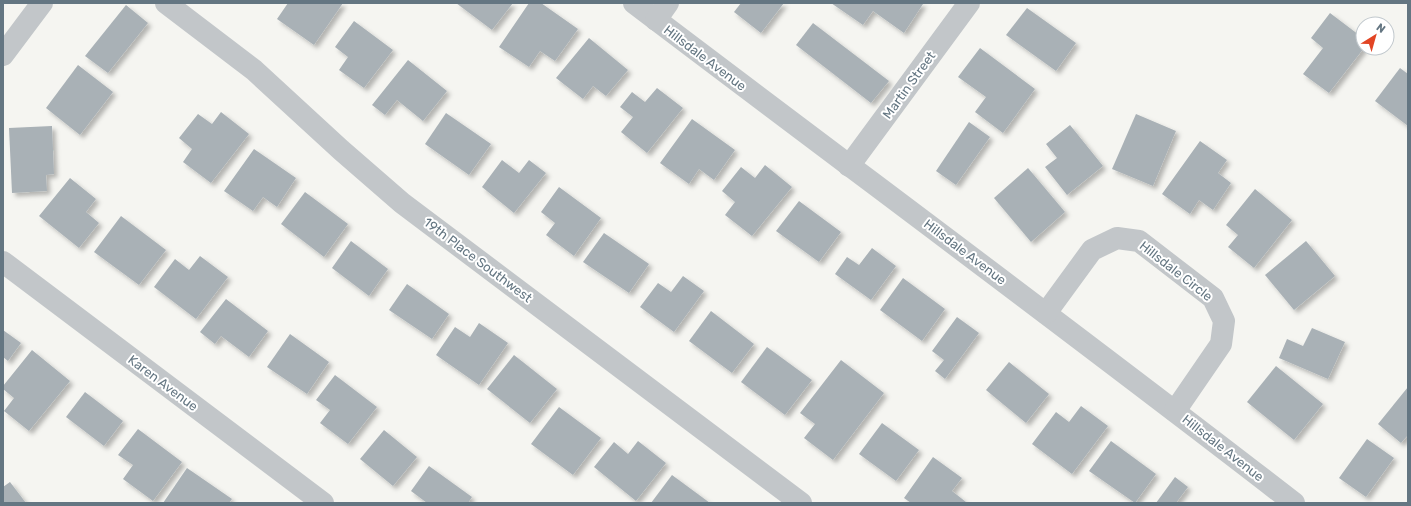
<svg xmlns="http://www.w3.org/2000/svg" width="1411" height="506" viewBox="0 0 1411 506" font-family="Rubik,sans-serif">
	<defs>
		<filter id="shadow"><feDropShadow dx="3.5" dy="3.5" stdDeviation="2" flood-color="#0004"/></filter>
	</defs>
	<rect width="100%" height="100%" fill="#f5f5f1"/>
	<g fill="#a9b1b6" filter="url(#shadow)">
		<polygon points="288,3 343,3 314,45 277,19"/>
		<polygon points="456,3 513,3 492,30"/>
		<polygon points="529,3 541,3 578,29 555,61 540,51 529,67 499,47"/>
		<polygon points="741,3 784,3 761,33 734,12"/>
		<polygon points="831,3 922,3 923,4 904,33 873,11 863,25"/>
		<polygon points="126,5 148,23 108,73 85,56"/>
		<polygon points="1027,8 1076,43 1056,71 1006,35"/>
		<polygon points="1330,13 1363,38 1364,48 1329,93 1303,74 1323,48 1311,38"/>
		<polygon points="354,21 393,50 364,88 339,70 348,57 335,47"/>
		<polygon points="813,23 889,81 871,103 796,45"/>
		<polygon points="589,38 628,70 606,96 593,86 583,99 556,78"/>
		<polygon points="980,48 1035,89 1003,133 975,112 986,97 958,77"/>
		<polygon points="408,60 447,91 423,121 397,100 385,115 372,105"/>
		<polygon points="78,65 113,92 80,135 46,108"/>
		<polygon points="1400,68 1408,74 1408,126 1375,101"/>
		<polygon points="657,88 683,108 647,153 621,132 633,117 620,107 632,92 645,102"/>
		<polygon points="221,112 249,134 211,183 183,162 192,149 179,138 198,114 212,124"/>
		<polygon points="446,113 491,144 469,175 425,144"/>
		<polygon points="1136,114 1176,131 1153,186 1112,169"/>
		<polygon points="692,119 735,150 714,180 699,169 689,184 660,163"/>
		<polygon points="969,122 990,137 956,185 936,171"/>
		<polygon points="1070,125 1103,166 1067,195 1045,167 1057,158 1046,144"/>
		<polygon points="52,126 54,174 46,175 47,191 12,193 9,128"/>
		<polygon points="1200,141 1227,160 1218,173 1231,183 1213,210 1199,200 1190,214 1162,194"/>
		<polygon points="254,149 296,178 277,207 263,197 253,211 224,191"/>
		<polygon points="502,160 519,173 529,160 546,173 514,213 482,187"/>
		<polygon points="765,165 792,187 752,236 725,215 735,202 722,191 741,167 755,178"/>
		<polygon points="1028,168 1065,212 1031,242 994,198"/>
		<polygon points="70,178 96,199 86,212 99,223 79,248 39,216"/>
		<polygon points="559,187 601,218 574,256 546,235 555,223 541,212"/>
		<polygon points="1255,189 1292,220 1254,268 1228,247 1238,235 1226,225"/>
		<polygon points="305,192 348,224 324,257 281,224"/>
		<polygon points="799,201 841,232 819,262 776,231"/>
		<polygon points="121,216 166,250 139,285 94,252"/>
		<polygon points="604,233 649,264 629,293 583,262"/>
		<polygon points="351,241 388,269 369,296 332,268"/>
		<polygon points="1306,241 1335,276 1294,310 1265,275"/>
		<polygon points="872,248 896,266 871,300 835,274 847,257 859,265"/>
		<polygon points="200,256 228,277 196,319 154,287 175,259 189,270"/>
		<polygon points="683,276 704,291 674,332 640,307 658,283 671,292"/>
		<polygon points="903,278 945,309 922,341 880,310"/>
		<polygon points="407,284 449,314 432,339 389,310"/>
		<polygon points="226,299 268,331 249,357 221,336 215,344 200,332"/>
		<polygon points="711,311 754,344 732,373 689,341"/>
		<polygon points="957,317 979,333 945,379 935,371 944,360 932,351"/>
		<polygon points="479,323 508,343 479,385 436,355 455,327 470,337"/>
		<polygon points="1312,328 1345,342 1328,379 1279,358 1287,339 1303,346"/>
		<polygon points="3,330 21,343 8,361 3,357"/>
		<polygon points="290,334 329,362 307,394 267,367"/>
		<polygon points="767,347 812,380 785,415 741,382"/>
		<polygon points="32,350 70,381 29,431 4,411 14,398 3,389 3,386"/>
		<polygon points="514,355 557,389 530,423 487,389"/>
		<polygon points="841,360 884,393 833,460 804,438 815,424 800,413"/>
		<polygon points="1009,362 1049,394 1026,423 986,390"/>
		<polygon points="1276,366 1323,404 1294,440 1247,402"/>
		<polygon points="335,375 377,407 348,444 320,423 330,410 316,400"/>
		<polygon points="1408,387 1408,435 1401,443 1378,424"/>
		<polygon points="85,392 123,421 104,446 66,417"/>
		<polygon points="1081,406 1108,426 1072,474 1032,444 1056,412 1069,422"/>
		<polygon points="559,407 601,438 573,475 531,444"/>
		<polygon points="882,423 919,450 896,481 859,454"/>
		<polygon points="138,429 182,462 153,501 123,479 133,465 118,455"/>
		<polygon points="384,430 417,457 393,486 360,459"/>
		<polygon points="1367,439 1394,458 1366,497 1339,478"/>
		<polygon points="638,441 666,463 636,501 594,467 614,442 628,454"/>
		<polygon points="1111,441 1156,474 1135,503 1089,471"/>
		<polygon points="933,457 962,478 952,491 966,502 965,503 911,503 904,498"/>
		<polygon points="429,466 472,497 468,503 427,503 411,491"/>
		<polygon points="187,468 232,499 229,503 163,503"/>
		<polygon points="672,475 710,503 651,503"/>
		<polygon points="1175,477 1188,487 1176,503 1156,503"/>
		<polygon points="10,482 26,503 3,503 3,487"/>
	</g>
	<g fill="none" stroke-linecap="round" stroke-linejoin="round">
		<g stroke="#c2c6c9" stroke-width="22">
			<polyline points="166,3 254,70 341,150 402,203 801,503"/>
			<path d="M634 3C854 170 1076 334 1294 503"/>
			<polyline points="656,20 668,3"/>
			<polyline points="3,55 42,3"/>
			<polyline points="849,166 969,3"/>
			<polyline points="3,262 323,503"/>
			<polyline points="1046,313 1092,250 1117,238 1139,241 1213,298 1224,321 1221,344 1175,411"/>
		</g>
	</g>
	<g text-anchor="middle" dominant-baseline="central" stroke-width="4" stroke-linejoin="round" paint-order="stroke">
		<g font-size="13" fill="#647682" stroke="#fff">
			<text transform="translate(705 58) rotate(37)">Hillsdale Avenue</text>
			<text transform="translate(909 85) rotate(-54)">Martin Street</text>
			<text transform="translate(965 252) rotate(37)">Hillsdale Avenue</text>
			<text transform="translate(478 260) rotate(37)">19th Place Southwest</text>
			<text transform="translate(1176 271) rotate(38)">Hillsdale Circle</text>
			<text transform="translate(163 383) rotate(37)">Karen Avenue</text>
			<text transform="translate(1223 448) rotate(38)">Hillsdale Avenue</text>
		</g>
	</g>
	<rect width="1411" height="506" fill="none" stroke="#647682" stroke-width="8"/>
	<g transform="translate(1375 36) rotate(37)"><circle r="19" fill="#ffffff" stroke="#c1c8cd"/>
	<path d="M0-3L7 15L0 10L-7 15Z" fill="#e24524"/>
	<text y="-6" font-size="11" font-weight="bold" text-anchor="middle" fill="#647682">N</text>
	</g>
</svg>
